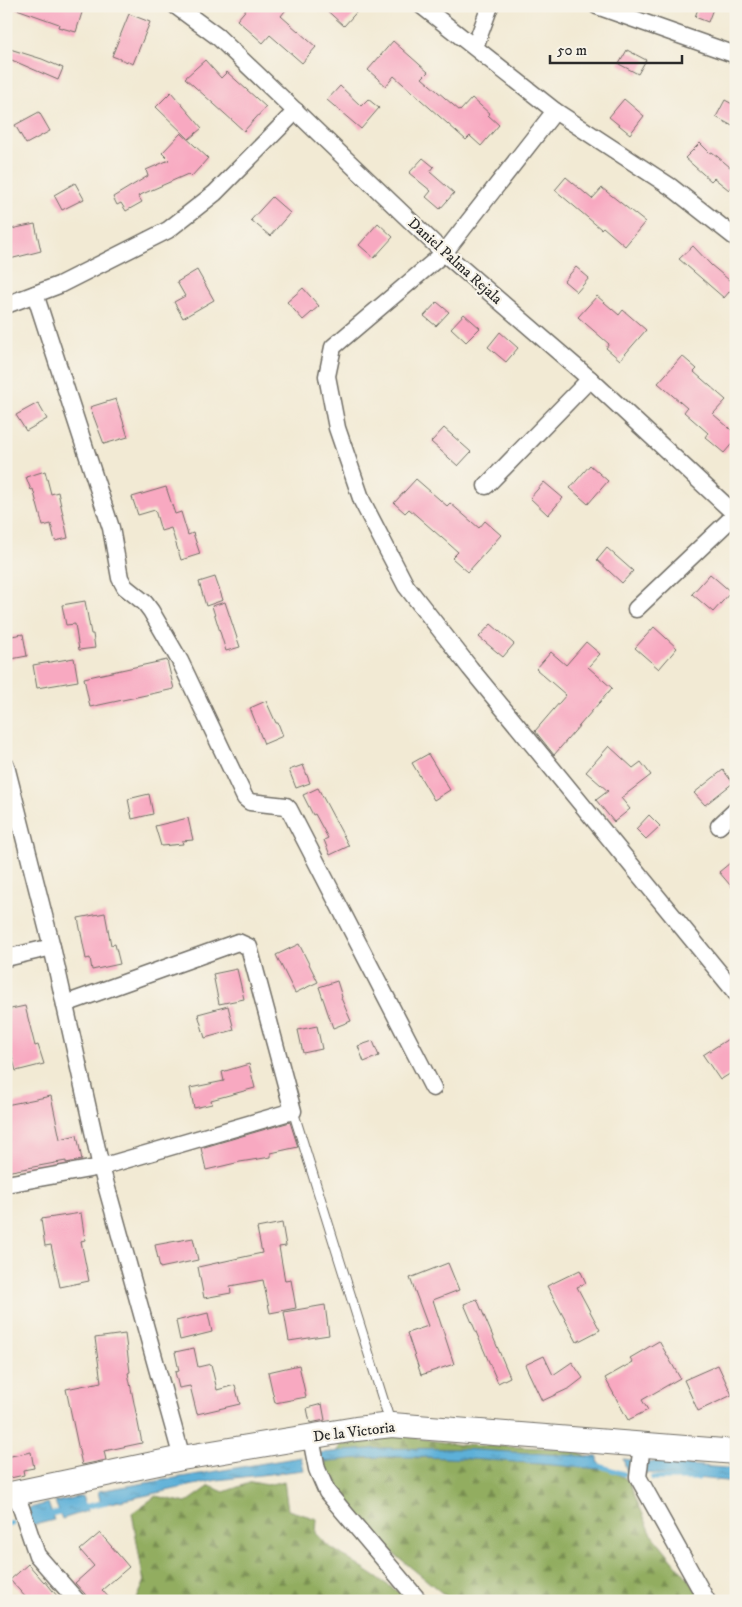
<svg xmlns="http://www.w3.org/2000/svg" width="742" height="1607" viewBox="0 0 742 1607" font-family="'IM FELL DW Pica',serif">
	<defs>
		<pattern id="forest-firs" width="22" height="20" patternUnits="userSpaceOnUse" patternTransform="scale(1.25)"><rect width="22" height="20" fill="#92ad60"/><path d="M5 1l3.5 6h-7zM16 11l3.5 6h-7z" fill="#778d4f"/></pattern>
		<pattern id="water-ripples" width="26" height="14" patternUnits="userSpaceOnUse" patternTransform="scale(1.25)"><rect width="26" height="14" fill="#5db0d8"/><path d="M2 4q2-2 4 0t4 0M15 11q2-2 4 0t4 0" fill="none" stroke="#4d8faf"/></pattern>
	</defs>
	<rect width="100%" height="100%" fill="#f7f3e8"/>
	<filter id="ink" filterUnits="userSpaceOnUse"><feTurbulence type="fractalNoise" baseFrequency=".02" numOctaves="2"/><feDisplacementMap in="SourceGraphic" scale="10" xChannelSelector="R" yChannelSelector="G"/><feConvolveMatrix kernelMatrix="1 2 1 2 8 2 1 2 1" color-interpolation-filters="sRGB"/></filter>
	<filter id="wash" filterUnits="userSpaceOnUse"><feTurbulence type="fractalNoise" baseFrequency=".0096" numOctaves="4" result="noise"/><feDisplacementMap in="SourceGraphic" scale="20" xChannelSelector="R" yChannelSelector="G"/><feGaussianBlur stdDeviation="1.12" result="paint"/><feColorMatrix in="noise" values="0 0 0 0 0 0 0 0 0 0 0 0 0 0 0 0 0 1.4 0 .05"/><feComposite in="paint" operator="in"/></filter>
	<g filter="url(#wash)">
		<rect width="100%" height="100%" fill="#f2ead4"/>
		<g fill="url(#forest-firs)" stroke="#5e6c46">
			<polygon points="399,1435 460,1445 574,1449 628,1480 651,1533 706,1601 452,1601 342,1511 317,1469 335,1456 340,1445"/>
			<polygon points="284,1481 288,1510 317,1519 316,1533 327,1545 406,1597 405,1601 136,1601 144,1583 132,1513 156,1496 186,1503 210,1486 224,1492 252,1482 267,1485"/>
		</g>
		<g fill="url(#water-ripples)" stroke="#446e82">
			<path d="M383 1448 460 1449 598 1457 599 1469C528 1463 457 1456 385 1457 364 1457 342 1460 321 1462L319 1453Z"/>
			<polygon points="301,1457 304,1470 217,1480 101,1505 98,1491"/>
			<polygon points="623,1459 736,1469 736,1482 627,1471"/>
			<polygon points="82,1496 87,1511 62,1519 55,1502"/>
			<polygon points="48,1503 54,1520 30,1526 27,1509"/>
		</g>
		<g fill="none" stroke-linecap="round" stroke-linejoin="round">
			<g stroke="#5db0d8" stroke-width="5">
				<polyline points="594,1464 624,1474"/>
				<polyline points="653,1478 698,1478"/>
				<polyline points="80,1508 106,1502"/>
				<polyline points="46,1515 64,1511"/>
				<polyline points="6,1524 12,1523"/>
			</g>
		</g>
		<g id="blocks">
			<g fill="#f8a9c1">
				<polygon points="15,6 84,6 76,32 58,27 59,24 14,8"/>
				<polygon points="249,6 289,6 281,16 316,47 302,63 270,35 263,43 237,20"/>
				<polygon points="322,6 362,6 344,26"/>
				<polygon points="699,6 714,6 708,22 695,17"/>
				<polygon points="129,14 150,22 133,64 112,56"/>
				<polygon points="393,41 428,72 422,78 460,111 472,98 490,114 488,115 499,125 481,146 470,136 466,140 394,76 386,86 368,70"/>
				<polygon points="10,49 42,59 63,68 58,80 7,58"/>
				<polygon points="627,50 646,60 638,74 619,64"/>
				<polygon points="205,60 221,78 227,72 266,107 244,131 185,78"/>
				<polygon points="340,86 361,106 368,99 379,108 361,129 327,100"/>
				<polygon points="171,92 202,128 189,139 156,107"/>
				<polygon points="624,99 644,116 630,134 609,117"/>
				<polygon points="725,100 736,106 736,128 716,117"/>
				<polygon points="39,112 50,131 26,144 15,125"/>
				<polygon points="181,133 208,158 201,166 191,177 188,174 138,196 142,202 126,211 121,203 117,205 113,197 148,176 146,170 169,160 162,153"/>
				<polygon points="700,143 710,153 712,152 736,172 736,182 729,190 714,178 711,181 685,158"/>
				<polygon points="423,158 434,167 430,172 454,193 440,209 426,197 431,191 409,173"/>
				<polygon points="566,177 592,199 602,188 645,222 625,246 603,227 601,229 555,190"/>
				<polygon points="75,183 84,199 62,210 54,195"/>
				<polygon points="272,197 290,213 270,236 251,220"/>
				<polygon points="378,223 393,237 374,258 359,245"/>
				<polygon points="35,224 41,251 6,260 6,230"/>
				<polygon points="693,246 711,265 735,285 724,298 679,259"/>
				<polygon points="576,267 589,278 577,292 564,281"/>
				<polygon points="197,270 214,300 183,318 174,302 185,296 177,282"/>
				<polygon points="303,288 319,306 303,320 287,302"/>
				<polygon points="597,296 619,315 623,310 646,330 620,360 606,348 609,344 578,317"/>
				<polygon points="437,302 449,312 436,326 424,316"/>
				<polygon points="464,314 480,328 466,342 451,328"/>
				<polygon points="500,332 518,348 506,362 488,347"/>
				<polygon points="682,356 697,369 694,372 726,400 713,414 736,434 736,439 724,453 705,437 708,433 684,412 687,408 658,383"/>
				<polygon points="116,399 128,437 104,444 90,407"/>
				<polygon points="38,403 47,419 26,431 16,415"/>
				<polygon points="444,428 471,452 458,466 431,442"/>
				<polygon points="590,465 608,481 588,504 570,488"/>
				<polygon points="45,471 51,494 58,492 68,538 55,541 51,524 43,526 33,489 31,490 26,477"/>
				<polygon points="416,479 447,506 450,503 479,528 485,521 501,535 468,572 452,558 458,552 409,509 405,513 394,503"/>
				<polygon points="544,482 563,498 548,515 530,498"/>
				<polygon points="166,487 175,514 181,512 188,535 193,533 200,554 181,560 171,528 161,531 155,510 138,515 132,497"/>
				<polygon points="607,548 633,571 622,583 597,560"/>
				<polygon points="710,574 731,592 713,612 692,594"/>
				<polygon points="215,577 223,600 206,606 199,582"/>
				<polygon points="85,601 91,634 93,634 95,648 79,650 75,624 66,625 62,605"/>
				<polygon points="225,602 240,647 226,651 212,606"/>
				<polygon points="491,624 514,644 503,657 479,637"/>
				<polygon points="654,627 677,648 659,669 635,648"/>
				<polygon points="23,634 27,656 6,660 6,637"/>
				<polygon points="586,642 600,654 588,667 612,688 554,755 535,731 566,695 536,669 551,652 566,665"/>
				<polygon points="74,658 78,681 37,688 33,665"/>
				<polygon points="167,660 174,689 90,707 84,678"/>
				<polygon points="266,701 276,723 278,723 283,736 264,744 250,708"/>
				<polygon points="609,746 633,768 641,762 651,775 621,798 630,809 614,822 596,800 608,791 586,772"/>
				<polygon points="428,754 450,790 434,800 412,763"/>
				<polygon points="303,765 310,783 296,788 289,770"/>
				<polygon points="723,770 733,783 705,805 694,793"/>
				<polygon points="318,788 349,846 330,855 324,840 328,838 315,814 313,815 303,795"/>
				<polygon points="149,794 153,814 132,819 128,799"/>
				<polygon points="649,815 660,826 646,839 636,829"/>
				<polygon points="188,818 193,840 182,841 183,844 161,846 155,826"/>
				<polygon points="730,863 736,871 736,892 719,872"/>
				<polygon points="105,913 111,945 115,944 120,964 92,970 90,958 86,959 78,918"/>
				<polygon points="299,944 318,982 295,993 276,955"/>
				<polygon points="237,969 244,999 219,1004 213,974"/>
				<polygon points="337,981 342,997 341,998 351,1021 333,1028 319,987"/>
				<polygon points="25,1006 35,1046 38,1045 44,1064 16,1071 6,1034 6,1010"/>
				<polygon points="228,1006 234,1030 205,1038 198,1014"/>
				<polygon points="317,1026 322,1049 303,1053 298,1030"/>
				<polygon points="736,1034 736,1070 720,1080 703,1055"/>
				<polygon points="373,1041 379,1056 364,1062 358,1046"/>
				<polygon points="249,1064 255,1088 211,1100 212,1104 194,1108 190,1088 224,1081 222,1072"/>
				<polygon points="51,1096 60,1139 77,1135 82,1160 66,1163 66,1161 6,1172 6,1105"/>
				<polygon points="290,1122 298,1147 271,1153 271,1157 240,1162 206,1170 201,1148"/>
				<polygon points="81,1213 85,1240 81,1241 89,1281 60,1287 51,1245 45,1246 41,1219"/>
				<polygon points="282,1223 286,1246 279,1247 285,1281 291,1280 296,1308 270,1313 263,1280 230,1286 231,1293 204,1298 198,1267 262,1253 257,1228"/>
				<polygon points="193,1238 198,1260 160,1268 155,1245"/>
				<polygon points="448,1263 459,1290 433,1300 454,1364 421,1375 407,1333 428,1326 410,1278"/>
				<polygon points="580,1270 586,1283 577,1287 600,1330 577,1342 547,1286"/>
				<polygon points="477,1299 510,1377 498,1383 464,1304"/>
				<polygon points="325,1305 329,1335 289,1341 284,1312"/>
				<polygon points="208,1313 212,1332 180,1340 176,1321"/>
				<polygon points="125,1334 130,1372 128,1373 142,1443 104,1451 106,1460 82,1465 66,1389 101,1382 95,1338"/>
				<polygon points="659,1341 680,1378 642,1400 648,1410 628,1420 605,1378 633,1362 630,1358"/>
				<polygon points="194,1348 198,1367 211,1364 217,1390 235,1385 240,1404 197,1414 190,1386 179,1388 175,1372 179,1371 175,1352"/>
				<polygon points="544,1356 553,1375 572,1362 583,1378 570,1388 542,1401 525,1365"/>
				<polygon points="299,1365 306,1397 275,1403 268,1372"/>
				<polygon points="718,1365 732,1395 698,1411 684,1380"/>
				<polygon points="322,1404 325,1420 310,1423 307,1408"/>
				<polygon points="31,1452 34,1468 23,1470 24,1475 6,1479 6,1457"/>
				<polygon points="100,1533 129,1567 102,1590 112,1601 87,1601 85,1594 75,1583 94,1566 80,1550"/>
				<polygon points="28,1564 44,1582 45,1581 61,1601 29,1601 10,1580"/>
			</g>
		</g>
	</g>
	<g filter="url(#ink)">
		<use href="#blocks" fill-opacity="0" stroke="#716e66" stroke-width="1"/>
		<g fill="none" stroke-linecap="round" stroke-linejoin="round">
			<defs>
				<polyline id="service" points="293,1111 391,1425"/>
				<g id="minor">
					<polyline points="176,6 218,37 444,253 590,379 736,515"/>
					<polyline points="422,6 555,111 671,187 736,238"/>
					<polyline points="597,6 736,55"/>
					<polyline points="475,47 490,6"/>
					<polyline points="555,111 444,253 333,347 327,376 337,428 362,501 406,586 470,668 736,993"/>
					<polyline points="35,294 111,528 120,578 125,587 145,603 151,611 180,661 245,798 250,802 286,806 289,809 433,1088"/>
					<polyline points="6,305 59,285 168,230 215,193 296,111"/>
					<polyline points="486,486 590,379"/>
					<polyline points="636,609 735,515"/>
					<polyline points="6,766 52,947 101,1167 182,1458"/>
					<polyline points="719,826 736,810"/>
					<polyline points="6,958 52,947"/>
					<polyline points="6,1184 101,1167 293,1111 249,947 238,942 65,1004"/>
					<polyline points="311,1438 317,1469 327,1492 419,1601"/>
					<polyline points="642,1445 638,1477 707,1601"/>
					<polyline points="16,1493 37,1555 77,1601"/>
				</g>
				<polyline id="secondary" points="6,1495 182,1458 356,1429 392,1425 736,1452"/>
			</defs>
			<use href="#service" stroke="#716e66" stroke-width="11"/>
			<use href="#minor" stroke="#716e66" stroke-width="19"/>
			<use href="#secondary" stroke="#716e66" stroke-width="26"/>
			<use href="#service" stroke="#fff" stroke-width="9"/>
			<use href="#minor" stroke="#fff" stroke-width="16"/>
			<use href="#secondary" stroke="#fff" stroke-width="24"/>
		</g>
	</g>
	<g text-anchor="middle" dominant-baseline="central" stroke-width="4.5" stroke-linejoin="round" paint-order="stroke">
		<g font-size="15" fill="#2b2b2b" stroke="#f7f3e8">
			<text transform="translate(455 261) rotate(42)">Daniel Palma Rejala</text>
			<text transform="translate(354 1432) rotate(-7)">De la Victoria</text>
		</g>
	</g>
	<rect width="742" height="1607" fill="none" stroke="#f7f3e8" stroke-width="25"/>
	<path d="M550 55v8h132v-8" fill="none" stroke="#2b2b2b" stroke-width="2.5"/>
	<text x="557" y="55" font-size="15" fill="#2b2b2b" stroke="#f7f3e8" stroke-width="4" paint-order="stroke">50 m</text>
</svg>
